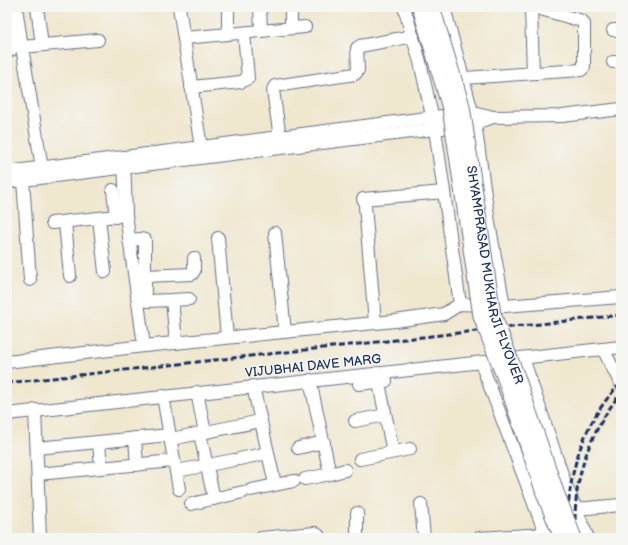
<svg xmlns="http://www.w3.org/2000/svg" width="628" height="545" viewBox="0 0 628 545" font-family="'Balsamiq Sans',sans-serif">
	<rect width="100%" height="100%" fill="#f6f6f2"/>
	<filter id="ink" filterUnits="userSpaceOnUse"><feTurbulence type="fractalNoise" baseFrequency=".025" numOctaves="2"/><feDisplacementMap in="SourceGraphic" scale="8" xChannelSelector="R" yChannelSelector="G"/><feConvolveMatrix kernelMatrix="1 2 1 2 8 2 1 2 1" color-interpolation-filters="sRGB"/></filter>
	<filter id="wash" filterUnits="userSpaceOnUse"><feTurbulence type="fractalNoise" baseFrequency=".012" numOctaves="4" result="noise"/><feDisplacementMap in="SourceGraphic" scale="16" xChannelSelector="R" yChannelSelector="G"/><feGaussianBlur stdDeviation="0.9" result="paint"/><feColorMatrix in="noise" values="0 0 0 0 0 0 0 0 0 0 0 0 0 0 0 0 0 1.4 0 .05"/><feComposite in="paint" operator="in"/></filter>
	<g filter="url(#wash)">
		<rect width="100%" height="100%" fill="#f0e7cf"/>
	</g>
	<g filter="url(#ink)">
		<g fill="none" stroke-linecap="round" stroke-linejoin="round">
			<defs>
				<g id="minor">
					<polyline points="16,7 21,41 43,174"/>
					<polyline points="37,7 42,45"/>
					<polyline points="179,7 202,154"/>
					<polyline points="228,7 228,34"/>
					<polyline points="260,7 261,31"/>
					<polyline points="291,7 291,28"/>
					<polyline points="404,7 420,62 435,129 460,304"/>
					<polyline points="444,7 475,123 489,223 504,306"/>
					<polyline points="531,7 533,73"/>
					<polyline points="7,14 12,47 11,50 7,51"/>
					<polyline points="613,30 621,30"/>
					<polyline points="184,38 305,27"/>
					<polyline points="22,47 98,40"/>
					<polyline points="613,62 621,62"/>
					<polyline points="464,78 581,70 584,67 584,24 582,21 534,7"/>
					<polyline points="191,87 241,82 248,78 244,33"/>
					<polyline points="280,138 273,90 275,86 355,74 358,70 357,48 360,46 413,36"/>
					<polyline points="124,158 126,215 144,346"/>
					<polyline points="7,172 473,112 493,117 562,116 621,109"/>
					<polyline points="23,180 30,280"/>
					<polyline points="7,182 435,129 475,123 493,117"/>
					<polyline points="113,190 116,217"/>
					<polyline points="363,199 444,192"/>
					<polyline points="365,206 375,323"/>
					<polyline points="99,218 105,272"/>
					<polyline points="65,222 70,276"/>
					<polyline points="52,223 126,215"/>
					<polyline points="275,233 285,332"/>
					<polyline points="218,238 227,337"/>
					<polyline points="129,240 141,239 145,240 145,276 192,274 194,271 194,258"/>
					<polyline points="145,276 145,295 147,301 172,300 176,343"/>
					<polyline points="172,300 189,299"/>
					<polyline points="603,349 621,384"/>
					<polyline points="523,358 565,483 588,538"/>
					<polyline points="7,362 144,346 395,321 444,314 460,304 504,306 621,297"/>
					<polyline points="481,363 547,538"/>
					<polyline points="377,373 393,452"/>
					<polyline points="359,384 386,381"/>
					<polyline points="253,386 275,484"/>
					<polyline points="197,392 205,433"/>
					<polyline points="163,396 179,489"/>
					<polyline points="35,410 40,538"/>
					<polyline points="7,414 621,347"/>
					<polyline points="355,421 385,415"/>
					<polyline points="200,434 214,499"/>
					<polyline points="135,438 137,465"/>
					<polyline points="176,438 261,421"/>
					<polyline points="99,442 101,468"/>
					<polyline points="37,448 169,435"/>
					<polyline points="298,448 324,442"/>
					<polyline points="239,459 268,453"/>
					<polyline points="360,459 410,449"/>
					<polyline points="182,470 234,460"/>
					<polyline points="38,474 173,461"/>
					<polyline points="330,474 345,470"/>
					<polyline points="305,479 330,474 310,380"/>
					<polyline points="251,490 294,481"/>
					<polyline points="191,504 243,492"/>
					<polyline points="421,504 424,538"/>
					<polyline points="576,509 621,505"/>
					<polyline points="357,513 357,538"/>
					<polyline points="261,538 315,533 318,535 320,538"/>
					<polyline points="479,538 546,534"/>
				</g>
			</defs>
			<use href="#minor" stroke="#666f86" stroke-width="14"/>
			<use href="#minor" stroke="#fff" stroke-width="12"/>
			<g stroke="#1b2f5e" stroke-width="3" stroke-dasharray="6 3" stroke-linecap="butt">
				<polyline points="7,383 621,315"/>
				<path d="M569 538C564 482 581 423 621 383"/>
				<path d="M576 538C571 485 587 435 621 393"/>
			</g>
			<defs>
				<g id="major-bridge">
					<polyline points="420,7 450,108 481,316 506,381 545,496 562,538"/>
					<path id="s1" d="M432 7 462 106 493 314 517 377 556 492 574 538"/>
				</g>
			</defs>
			<use href="#major-bridge" stroke="#666f86" stroke-width="17" stroke-linecap="butt"/>
			<use href="#major-bridge" stroke="#fff" stroke-width="15"/>
		</g>
	</g>
	<g text-anchor="middle" dominant-baseline="central" stroke-width="3" stroke-linejoin="round" paint-order="stroke">
		<g font-size="13" fill="#1b2f5e" stroke="#f6f6f2">
			<text stroke="none"><textPath href="#s1" startOffset="276">SHYAMPRASAD MUKHARJI FLYOVER</textPath></text>
			<text transform="translate(313 366) rotate(-6)">VIJUBHAI DAVE MARG</text>
		</g>
	</g>
	<rect width="628" height="545" fill="none" stroke="#f6f6f2" stroke-width="24"/>
</svg>
